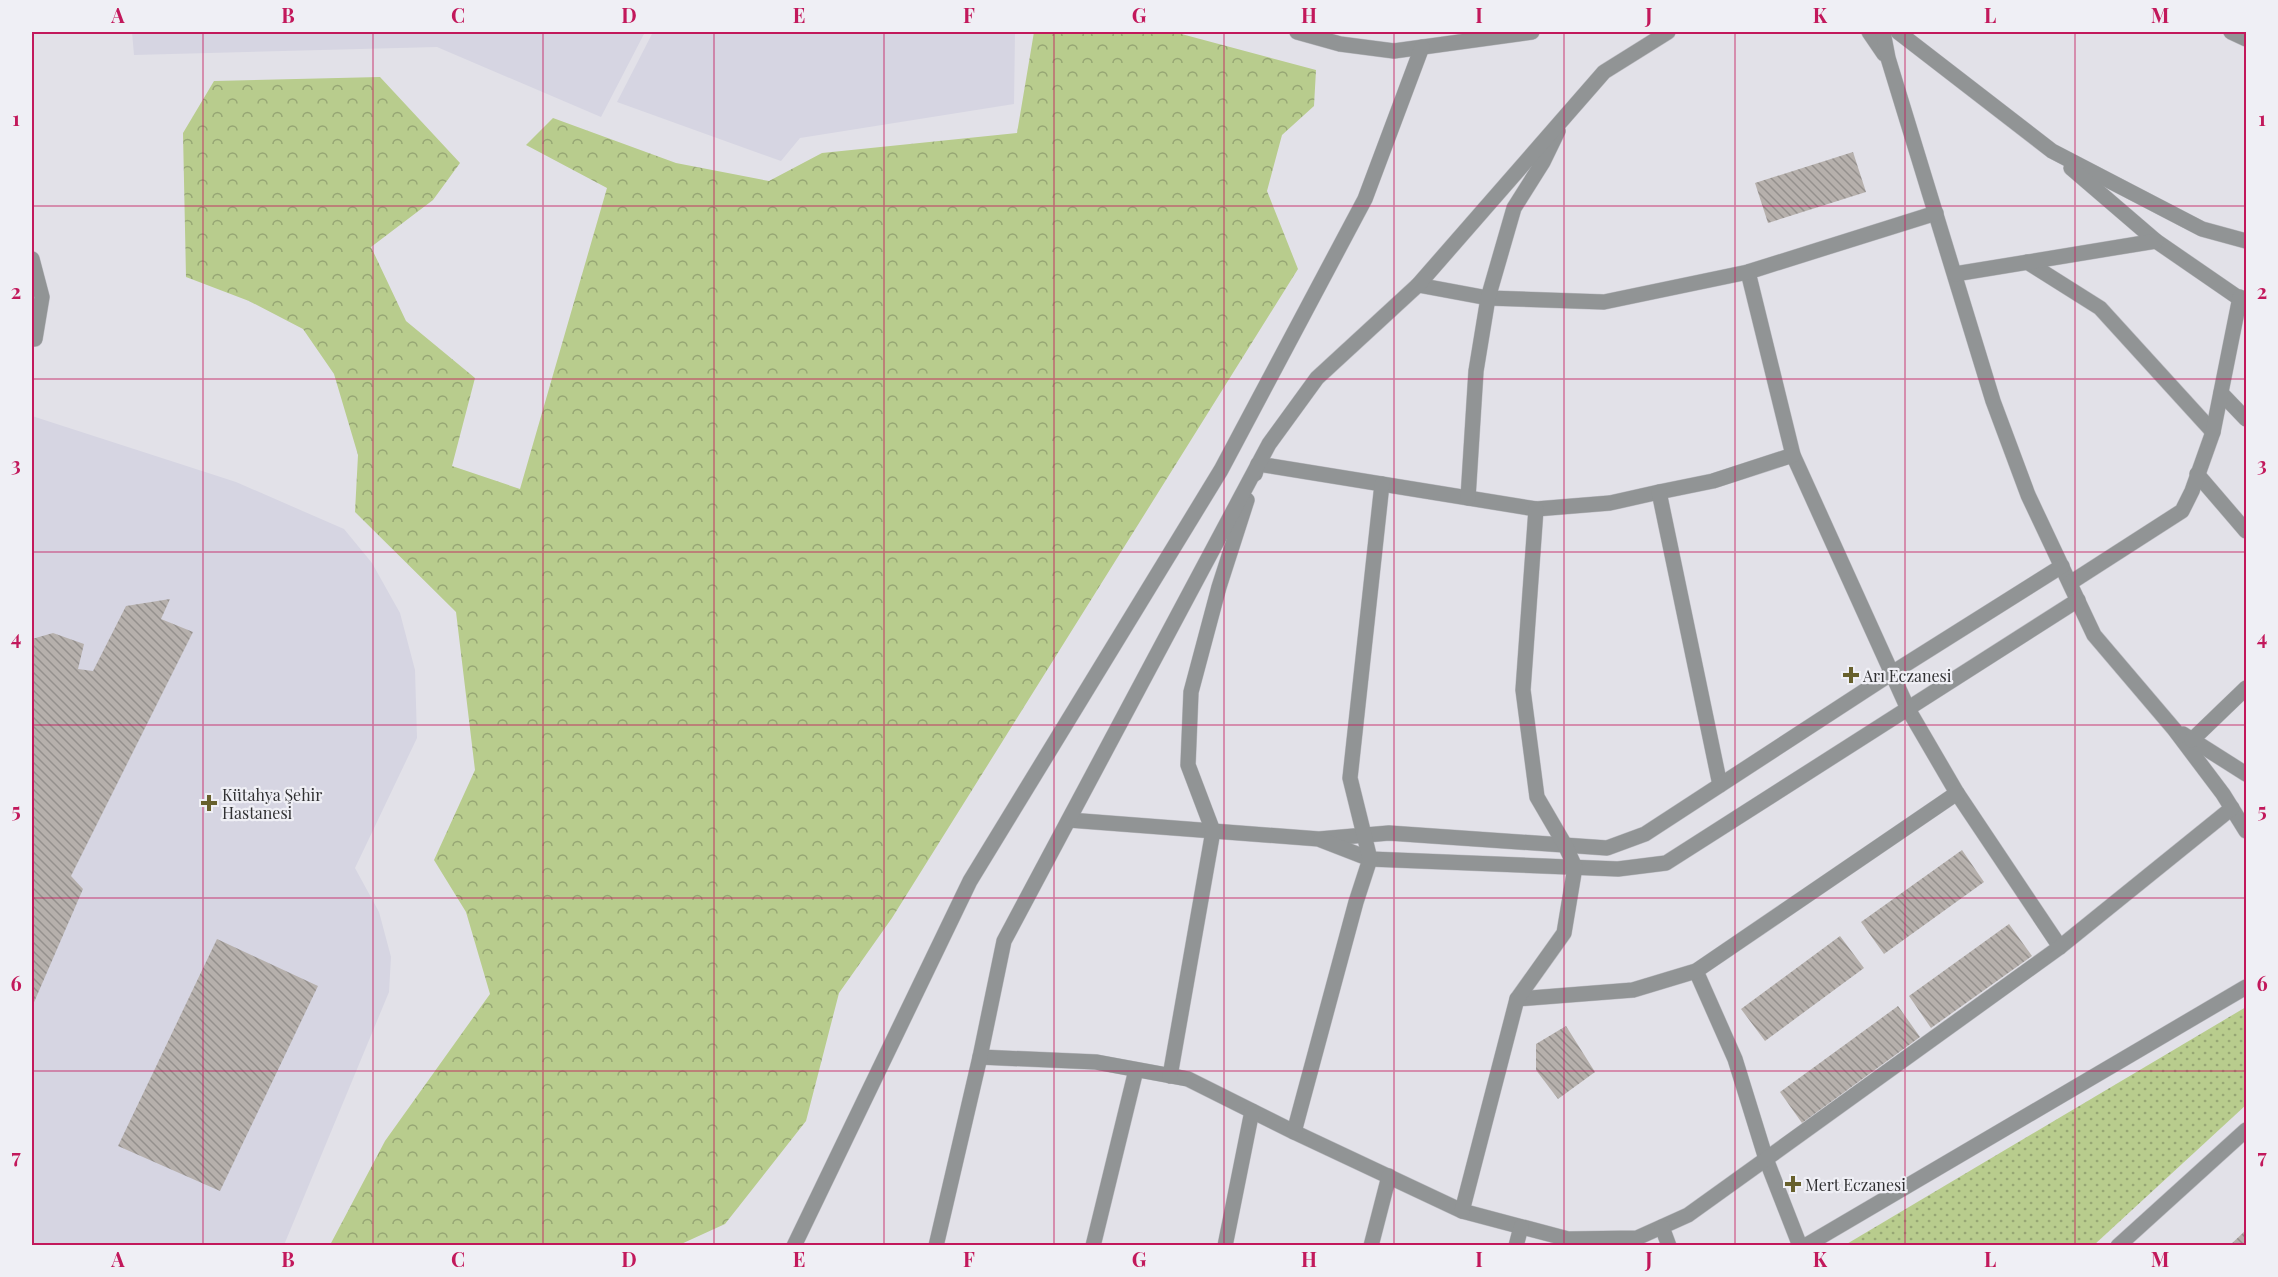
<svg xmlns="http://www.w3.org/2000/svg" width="2278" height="1277" viewBox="0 0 2278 1277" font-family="'Playfair Display',serif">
	<defs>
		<pattern id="forest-crowns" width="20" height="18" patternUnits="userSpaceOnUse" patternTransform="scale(1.5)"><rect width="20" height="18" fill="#b8cc8d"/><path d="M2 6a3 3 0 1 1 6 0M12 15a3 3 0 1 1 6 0" fill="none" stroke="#96a674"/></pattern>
		<pattern id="park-dots" width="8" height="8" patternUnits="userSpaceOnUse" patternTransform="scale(1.5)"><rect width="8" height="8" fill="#b8cc8d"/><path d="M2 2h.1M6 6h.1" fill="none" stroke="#96a674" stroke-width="1.8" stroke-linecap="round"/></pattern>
		<pattern id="building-back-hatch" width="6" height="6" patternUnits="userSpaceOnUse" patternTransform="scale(1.5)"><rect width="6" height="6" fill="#b6b0ac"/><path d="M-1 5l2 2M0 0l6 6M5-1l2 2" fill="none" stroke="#94908d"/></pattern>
	</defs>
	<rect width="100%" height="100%" fill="#e2e1e8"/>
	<g fill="#d6d5e2">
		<polygon points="132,32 645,32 601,117 437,47 134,55"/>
		<polygon points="653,32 1015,32 1014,104 800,138 781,161 617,102"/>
		<polygon points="32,416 236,482 344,529 372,563 400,613 415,670 417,738 355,868 379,912 391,957 389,992 284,1245 32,1246"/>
	</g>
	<polygon fill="url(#forest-crowns)" points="1034,32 1174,32 1316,70 1314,106 1282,135 1267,191 1298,269 892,918 839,993 806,1121 725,1224 679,1245 330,1245 385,1141 490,994 466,912 434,860 475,770 456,612 355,512 358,455 334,374 303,329 249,301 186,277 183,133 214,81 380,77 460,163 433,200 371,247 406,321 475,378 452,466 520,489 607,188 526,145 553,118 676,163 769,181 822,153 1017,133"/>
	<polygon fill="url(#park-dots)" points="2246,1007 2246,1105 2094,1245 1845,1245"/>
	<g fill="url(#building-back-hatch)">
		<polygon points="1853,152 1866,192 1768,223 1755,183"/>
		<polygon points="170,599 161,619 193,632 71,876 83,889 32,1007 32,639 53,633 84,644 78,669 93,671 126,606"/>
		<polygon points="1962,850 1984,882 1884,954 1861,922"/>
		<polygon points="2009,924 2032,956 1931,1028 1909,996"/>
		<polygon points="1840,936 1864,968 1765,1041 1741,1009"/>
		<polygon points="217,939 318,986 220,1191 118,1146"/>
		<polygon points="1898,1006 1920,1037 1802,1123 1780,1092"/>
		<polygon points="1566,1026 1595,1072 1558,1099 1536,1070 1536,1044"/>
		<polygon points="2246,1230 2246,1246 2229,1246"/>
	</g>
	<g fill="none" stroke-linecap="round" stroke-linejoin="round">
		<defs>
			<g id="minor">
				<polyline points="1297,32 1340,44 1394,51 1532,32"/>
				<polyline points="1869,32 1884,54"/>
				<polyline points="1883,32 1888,58 1993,401 2028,495 2094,635 2174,729 2223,794 2246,831"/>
				<polyline points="1898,32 2052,151 2202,229 2246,241"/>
				<polyline points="2231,32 2246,39"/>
				<polyline points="2071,168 2156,241 2246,303"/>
				<polyline points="32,259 42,297 35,339"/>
				<polyline points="2027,262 2100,308 2213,432"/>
				<polyline points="1748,272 1793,455 1908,709 1957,793 2060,947"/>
				<polyline points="1955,274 2156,241"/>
				<polyline points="1418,285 1488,298 1604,302 1748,272 1936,213"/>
				<polyline points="2221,393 2246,419"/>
				<polyline points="1255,474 1258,464 1536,509 1610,503 1659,492 1713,481 1793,455"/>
				<polyline points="2197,474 2246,531"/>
				<polyline points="1659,492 1720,785"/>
				<polyline points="1468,498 1476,371 1488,298 1514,208 1543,162 1558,131"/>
				<polyline points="2070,583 2182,511 2192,491 2213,432 2240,297"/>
				<polyline points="2183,734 2246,774"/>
				<polyline points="2192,740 2246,688"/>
				<polyline points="1069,820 1319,839 1389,833 1607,848 1645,834 1892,673 2062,566"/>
				<polyline points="1321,840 1370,859 1618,869 1666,863 2078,600"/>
				<polyline points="1696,971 1735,1059 1766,1159 1800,1246"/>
				<polyline points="1517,999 1633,990 1696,971 1957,793"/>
				<polyline points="980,1057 1096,1062 1188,1079 1294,1132 1462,1211 1568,1239 1637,1238 1688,1215 1766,1159 2060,947 2232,808"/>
				<polyline points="1170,1076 1213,831 1188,765 1191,692 1219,587 1247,500"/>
				<polyline points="1294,1132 1356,902 1370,859 1350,778 1382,484"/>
				<polyline points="1462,1211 1517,999 1564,933 1575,867 1565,845 1537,797 1523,690 1536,509"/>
				<polyline points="1662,1227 1669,1246"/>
				<polyline points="794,1246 970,881 1221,470 1365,199 1422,47"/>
				<polyline points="936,1246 980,1057 1004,941 1269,444 1317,378 1418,285 1604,72 1668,32"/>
				<polyline points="1093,1246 1136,1070"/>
				<polyline points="1225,1246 1252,1111"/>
				<polyline points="1371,1246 1389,1176"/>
				<polyline points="1516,1246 1521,1227"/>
				<polyline points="1805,1246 2246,987"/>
				<polyline points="2118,1246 2246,1130"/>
			</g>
		</defs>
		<use href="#minor" stroke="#bebec4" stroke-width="16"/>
		<use href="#minor" stroke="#919495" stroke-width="15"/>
	</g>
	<path fill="none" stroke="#c2185b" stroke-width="1.5" stroke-opacity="0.55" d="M203 32V1246M373 32V1246M543 32V1246M714 32V1246M884 32V1246M1054 32V1246M1224 32V1246M1394 32V1246M1564 32V1246M1735 32V1246M1905 32V1246M2075 32V1246M32 206H2246M32 379H2246M32 552H2246M32 725H2246M32 898H2246M32 1071H2246"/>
	<g fill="#67602c" stroke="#efeff5" stroke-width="2">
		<path d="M1848 666h6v6h6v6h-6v6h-6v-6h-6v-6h6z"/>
		<path d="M206 794h6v6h6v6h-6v6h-6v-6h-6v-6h6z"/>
		<path d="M1790 1175h6v6h6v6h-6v6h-6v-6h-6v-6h6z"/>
	</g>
	<g text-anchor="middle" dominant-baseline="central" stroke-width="4.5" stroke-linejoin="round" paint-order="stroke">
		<g font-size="16" fill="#303032" stroke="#efeff5" text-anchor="start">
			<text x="1863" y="675">Arı Eczanesi</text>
			<text x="222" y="794">Kütahya Şehir<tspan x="222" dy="18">Hastanesi</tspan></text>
			<text x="1805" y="1184">Mert Eczanesi</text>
		</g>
	</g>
	<rect width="2278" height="1277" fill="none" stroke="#efeff5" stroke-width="66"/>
	<rect x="33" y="33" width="2212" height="1211" fill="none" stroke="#c2185b" stroke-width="2"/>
	<g font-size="20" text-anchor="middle" font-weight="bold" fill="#c2185b">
		<text x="118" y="23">A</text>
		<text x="288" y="23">B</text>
		<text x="458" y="23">C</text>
		<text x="629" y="23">D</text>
		<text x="799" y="23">E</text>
		<text x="969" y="23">F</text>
		<text x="1139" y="23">G</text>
		<text x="1309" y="23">H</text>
		<text x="1479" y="23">I</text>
		<text x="1649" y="23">J</text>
		<text x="1820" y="23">K</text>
		<text x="1990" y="23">L</text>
		<text x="2160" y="23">M</text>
		<text x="16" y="126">1</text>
		<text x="2262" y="126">1</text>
		<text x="16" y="299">2</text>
		<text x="2262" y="299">2</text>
		<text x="16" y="472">3</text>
		<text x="2262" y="472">3</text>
		<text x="16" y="645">4</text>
		<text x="2262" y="645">4</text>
		<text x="16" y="818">5</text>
		<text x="2262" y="818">5</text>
		<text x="16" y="991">6</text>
		<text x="2262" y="991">6</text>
		<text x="16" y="1164">7</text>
		<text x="2262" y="1164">7</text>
		<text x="118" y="1267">A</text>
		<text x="288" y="1267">B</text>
		<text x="458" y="1267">C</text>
		<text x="629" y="1267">D</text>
		<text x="799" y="1267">E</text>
		<text x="969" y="1267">F</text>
		<text x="1139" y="1267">G</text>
		<text x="1309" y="1267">H</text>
		<text x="1479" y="1267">I</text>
		<text x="1649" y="1267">J</text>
		<text x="1820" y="1267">K</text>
		<text x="1990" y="1267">L</text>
		<text x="2160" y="1267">M</text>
	</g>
</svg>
